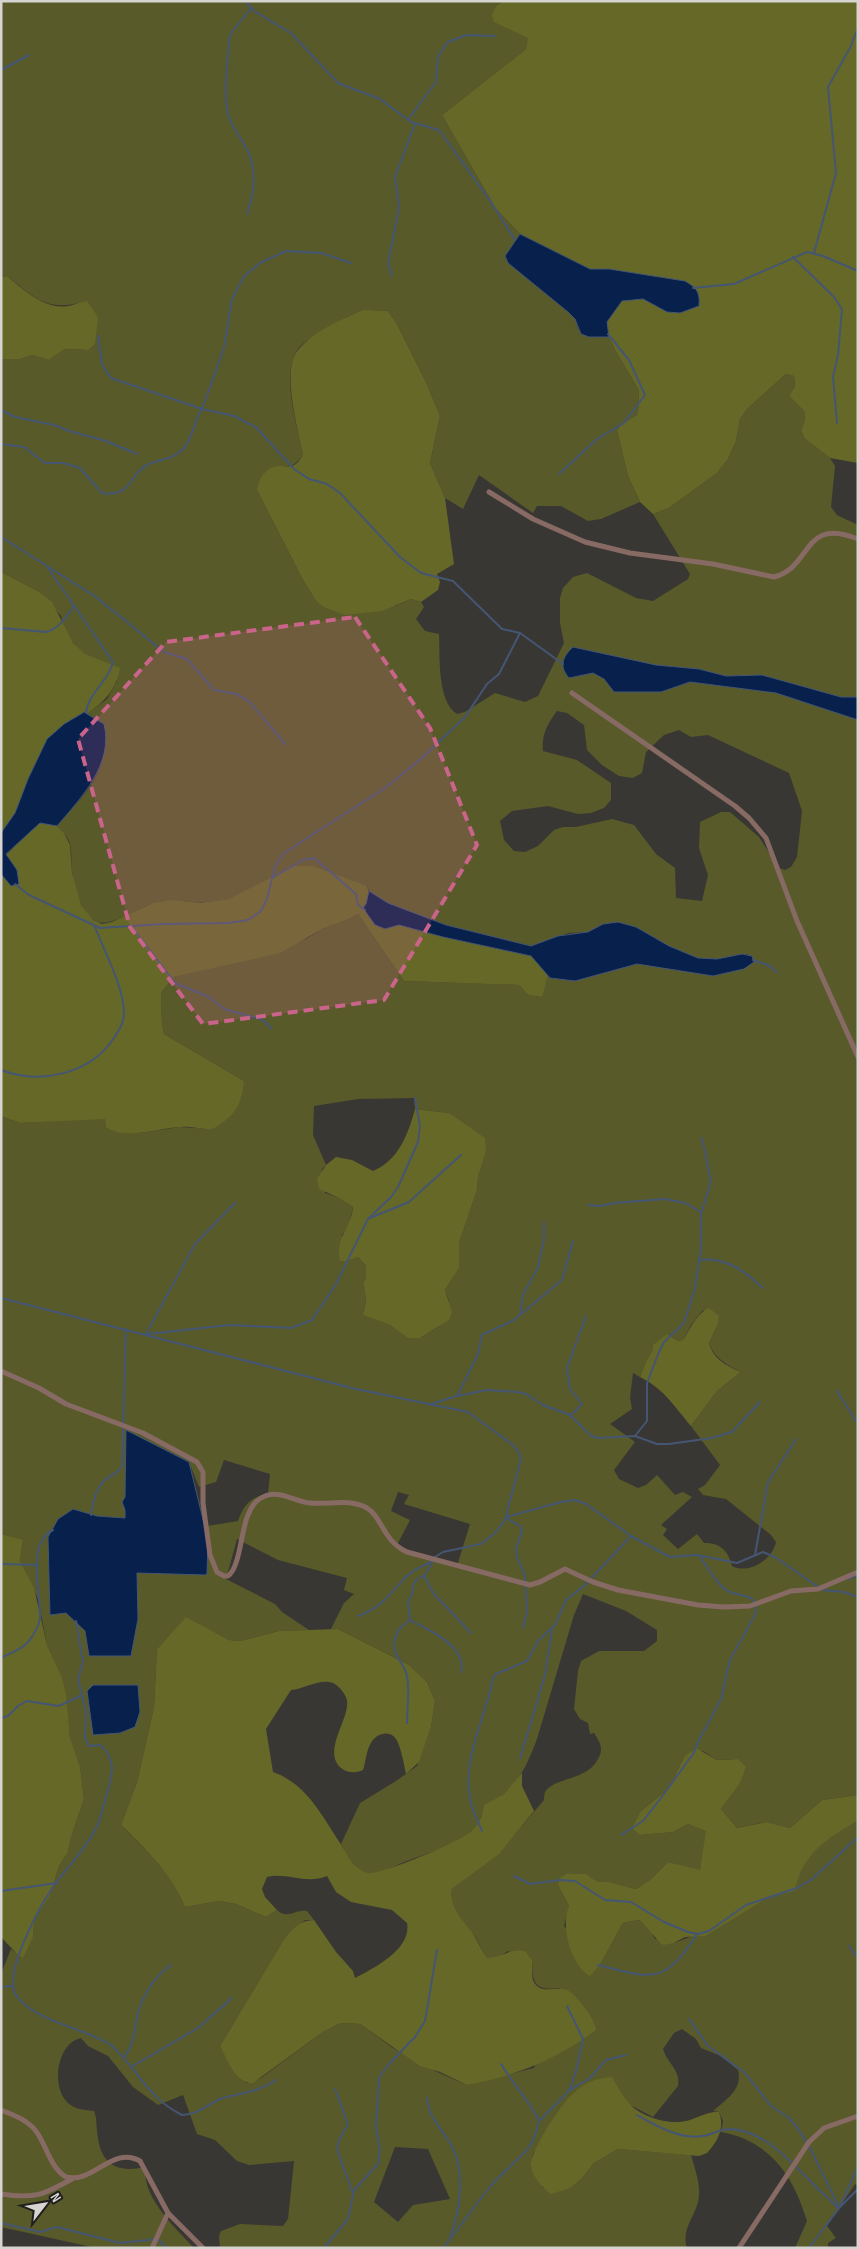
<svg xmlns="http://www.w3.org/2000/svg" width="859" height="2249" viewBox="0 0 859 2249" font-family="'Sofia Sans Condensed',sans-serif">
	<rect width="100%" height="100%" fill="#393733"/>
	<path fill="#585a29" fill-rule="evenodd" d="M1 1H503L496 6 529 38 526 49 442 115 496 209 520 234 505 256 508 263 568 312 575 319 578 329 589 337H609L615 350 639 390 638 414 622 424 617 430 628 476 640 502 601 519 588 521 561 506H537L533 513 479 475 463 509 445 498 430 463 440 416 426 382 397 324 388 311C358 310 352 313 327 329 318 334 301 342 296 352 282 379 297 426 303 454 297 464 292 467 281 466L257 490 303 580 316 601 395 606 411 599 421 602 424 607 416 619 425 631 439 634C440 655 437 702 457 714L465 712 495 693 525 702 538 696 564 643 560 623V598L563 588 573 577 587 573 636 598 653 601 688 579 690 574 653 514 669 508 717 473 728 459 736 441 740 419 748 408 786 374 794 376 795 386 789 396 804 411 805 420 801 430 804 438 830 458 835 466 831 507 837 515 858 525V697H841L762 675 726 676 699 669 656 665 573 648 569 678 593 673 604 679 615 692H661L690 682 776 693 858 720V1795L822 1800 790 1828 765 1822 737 1828 721 1809 739 1785 742 1774 733 1759 717 1760 703 1751 684 1757 669 1788 641 1811 640 1835 673 1832 688 1824 707 1831 700 1871 668 1862 651 1879 636 1889 609 1882 558 1885 569 1906 564 1926 600 1965 623 1923 639 1920 648 1926 655 1939 674 1943 720 1926 766 1899 794 1891C801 1854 827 1837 858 1821V2186L855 2184 827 2226 836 2238 828 2243V2248H795L807 2221C793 2175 770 2141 721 2132L723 2121 719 2112 713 2111C726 2099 743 2090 738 2070L721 2056 701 2048 696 2039 682 2029 674 2033 663 2049C667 2063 681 2070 678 2086L653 2117 630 2105 622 2094 575 2091 533 2154 531 2167 543 2188 583 2177 594 2163 618 2149 691 2155C695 2170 702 2187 698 2202 694 2218 681 2230 687 2248H220L219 2236 221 2231 240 2224 283 2226 288 2219 294 2161 249 2165 237 2161 215 2140 197 2134 183 2095 158 2105 133 2087 108 2056 88 2046 81 2038C55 2043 49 2096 74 2107 79 2110 88 2110 94 2111 97 2119 96 2122 97 2130 99 2162 114 2174 145 2167 143 2199 174 2226 194 2248H96L1 2227V1974L11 1949 16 1953 33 1937 34 1920 50 1896 59 1866 68 1852 71 1837 84 1799 80 1766 70 1737 68 1719 54 1661 47 1645 38 1599 20 1561 23 1541 1 1534V1116L20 1123 105 1118 106 1128 114 1131 140 1133 180 1127 212 1129 223 1122 244 1081 164 1034 162 1023 161 993 174 977 221 966 306 939 322 929 347 920 358 914 404 981 521 985 528 995 541 997 548 975 550 978 608 972 637 964 713 976 749 954H742L717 959 698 958 669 946 636 927 603 924 588 932 568 933 532 946 446 925 388 903 369 891 367 886 294 866C273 877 252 891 230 899 205 908 179 897 155 903 138 907 106 932 92 919 79 908 73 887 72 871 71 862 72 852 70 844 68 837 62 831 57 826 75 805 99 783 103 755 104 745 103 734 104 724L87 714 107 699 117 681 100 661 85 655 73 643 64 629 61 616 38 591 1 572V359H20L32 355 49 360 65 349 88 350 85 301C48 313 35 298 7 276L1 277ZM557 711 567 713 584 725 587 750 602 765 619 776 633 778 642 773 646 752 664 735 679 730 691 737 708 735 789 773 802 811 797 857 791 867 785 870 779 868 759 837 730 812H721L700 822 699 848 708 875 702 901 676 898 675 868 656 854 634 825 612 819 576 827H563L554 830 538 846 525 852 514 851 504 840 500 821 512 811 548 806 578 814 591 813 604 808 611 800V783L577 760 543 751C541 735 548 723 557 711ZM414 1098 415 1109 449 1113 486 1152 478 1177 477 1190 459 1243V1268L445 1290 449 1301 438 1327 420 1338H409L390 1325 364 1315 366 1293 363 1284 366 1277V1266L358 1257 348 1261 342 1235 349 1226 353 1207 337 1197 325 1193 322 1169 326 1165 313 1135 314 1106 358 1099ZM703 1310 717 1326 709 1343C714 1358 727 1365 741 1372L717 1391 691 1426 720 1465 705 1485 698 1489 703 1495 726 1499 771 1535 776 1542C773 1559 749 1575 732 1566 728 1550 720 1543 704 1543L697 1534 678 1549 663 1535 667 1529 661 1525 692 1497 683 1492 675 1495 657 1475 646 1485 638 1488 619 1479 614 1470 635 1442 610 1424 632 1409 630 1398 633 1373 640 1377 645 1364 667 1334 678 1341 683 1340 691 1325ZM224 1460 270 1474 268 1493C249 1499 245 1503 238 1521L207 1526V1573H136L138 1619 85 1631 66 1613 50 1615 48 1537 73 1509 97 1516 125 1518V1510L189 1462 199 1487 216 1482ZM398 1492 409 1495 404 1504 470 1524 457 1566 396 1547 410 1520 391 1511ZM237 1539 278 1560 347 1578 344 1590 354 1594 344 1603 331 1629H338L409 1665 427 1682 435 1701 431 1727 417 1766 396 1781 360 1803 341 1844C347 1854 355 1871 369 1874 379 1875 392 1867 402 1863 422 1855 455 1846 471 1831 480 1823 483 1810 491 1802 494 1799 500 1797 504 1794 521 1780 529 1760 537 1739L574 1615 583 1594 626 1611 657 1630V1641L644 1651H599L581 1661 578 1671 574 1709 580 1719 588 1723 590 1734 594 1733C600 1742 604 1749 598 1759 587 1781 554 1777 545 1792 544 1795 544 1798 544 1800L499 1853 452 1889C449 1908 462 1920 473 1934 479 1941 481 1950 487 1958H497L508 1951 533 1964C531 1986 539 1991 560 1988L534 2068 467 2085 435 2071 393 2048 360 2024 341 2023 323 2032 261 2078 247 2083C234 2075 227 2060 220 2046L284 1939 305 1920H314L307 1911C295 1909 287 1920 277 1910L266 1917 236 1904 219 1901 185 1907C173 1875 145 1849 121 1825L137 1782 154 1707 157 1649 186 1618 229 1640 240 1641 279 1631 309 1630 282 1612 275 1604 226 1579ZM395 2147 428 2149 450 2199 413 2205 398 2222 374 2202Z"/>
	<g fill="#666827">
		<polygon points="503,1 858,1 858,463 830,458 804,438 801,430 805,420 804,411 789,396 795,386 794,376 786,374 748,408 740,419 736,441 728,459 717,473 669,508 653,514 640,502 628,476 617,430 622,424 638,414 639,390 615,350 609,337 607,322 622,301 643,299 641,275 609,269 590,269 520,234 496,209 442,115 526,49 528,38 494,22 492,15 496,6"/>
		<path d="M7 276C24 290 45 310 68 306 75 305 81 301 87 301L98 317 95 344 88 350 65 349 49 360 32 355 20 359H1V277Z"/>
		<path d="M363 310 388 311 397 324 426 382 440 416 430 463 445 498 454 564 437 574 440 582 438 590 421 602 411 599 382 611 345 615 324 607 316 601 303 580 257 490C259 478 266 466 280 466 284 466 288 467 292 466 298 464 300 459 303 454 298 431 281 369 298 350 314 331 342 319 363 310Z"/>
		<path d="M1 572 38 591 52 602 73 643 85 654 120 668C116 690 105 701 87 714L86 711 39 757 15 813 1 833Z"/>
		<path d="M40 822 57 826 64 833 70 845 72 873 81 905 93 920 102 924 112 922 153 903 171 900 202 903 229 899 294 866H313L367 886C370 894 368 902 363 908L375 925 385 929 399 925 443 937 531 956 548 975 542 997 528 995 520 985 404 981 358 914 347 920 322 929 280 953 174 977 161 993 162 1023 164 1034 244 1081C242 1100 238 1112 222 1123 219 1125 215 1128 212 1129 204 1130 191 1126 181 1127 157 1128 130 1140 106 1128L105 1119 20 1123 1 1116V874L4 877 17 870 6 855Z"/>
		<path d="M415 1109 449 1113 485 1138 486 1152 478 1177 477 1190 459 1243V1268L445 1290 452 1312 449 1320 420 1338H408L390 1325 363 1315C366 1304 367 1295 363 1284L366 1277V1266L358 1257 348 1261H340C335 1236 351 1230 353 1207L337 1197 319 1189 317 1179 326 1165 336 1157 352 1160 373 1171C399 1160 408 1134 415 1109Z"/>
		<path d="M709 1308 719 1316 717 1326 709 1343C713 1359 727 1366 741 1372L717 1391 691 1426C675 1407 663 1388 640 1377L645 1364 653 1350V1345L667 1334 678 1341 683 1340C690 1329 697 1313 709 1308Z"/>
		<polygon points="1,1534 23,1540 20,1561 34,1588 47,1645 62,1678 66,1694 70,1737 80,1766 84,1799 71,1837 68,1852 59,1866 50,1896 34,1920 33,1937 23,1958 16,1953 1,1937"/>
		<path d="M186 1617 229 1640 240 1641 279 1631 338 1629 409 1665 427 1682 435 1701 431 1727 419 1762 406 1774C404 1765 402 1752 398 1743 393 1729 377 1732 371 1743 366 1751 366 1761 363 1770 356 1773 350 1773 344 1770 319 1755 350 1719 347 1701 346 1694 339 1686 333 1683 320 1678 304 1689 291 1690L266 1729 273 1772C307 1784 322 1816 340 1843 347 1853 351 1864 361 1870 365 1872 368 1874 372 1873 389 1871 458 1843 471 1831 479 1823 483 1816 484 1805L504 1794 522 1773V1786L534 1811 499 1854 452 1889C449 1910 465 1921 475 1937 479 1944 482 1951 487 1958 502 1958 509 1948 525 1951L532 1960C534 1969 529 1978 537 1986 545 1993 558 1986 567 1990 576 1994 596 2020 596 2030 554 2061 518 2075 467 2085L440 2072 420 2066 360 2024 341 2023 323 2032 253 2083C236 2084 227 2060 220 2046L284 1939C293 1929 300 1920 314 1920L336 1952 353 1971 355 1978C374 1968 412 1949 407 1923L392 1910 351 1902 336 1892 327 1876C306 1885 287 1872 267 1877L262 1889 265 1897 277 1910 266 1917 236 1904 219 1901 185 1907C173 1876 145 1848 121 1825L137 1782 154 1707 157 1649Z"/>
		<path d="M696 1748 717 1760 738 1759 746 1767 739 1785 721 1809 737 1828 766 1822 790 1828 822 1800 858 1795V1821C828 1837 801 1855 795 1891L766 1899 705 1936 685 1937 674 1943 663 1945C653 1937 649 1927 639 1920L623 1923 600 1965 590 1976C571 1966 560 1925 569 1906L558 1885 560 1878 566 1874H586L597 1882H609L636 1889 651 1879 668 1862 700 1870 706 1831 688 1824 673 1832 640 1835 632 1828 641 1811 669 1788 684 1757Z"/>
		<path d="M612 2077C617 2086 622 2095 629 2103 640 2117 669 2125 686 2121 698 2118 707 2111 719 2112 725 2128 718 2141 707 2153L699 2156 618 2149 594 2163 583 2177 570 2188 551 2194C543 2188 532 2177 531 2166 530 2151 564 2099 577 2090 588 2081 598 2078 612 2077Z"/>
	</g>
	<g fill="#07204c" stroke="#455674">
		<path d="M520 234 590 269H609L685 281C697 288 700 292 699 306L680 313 667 312 643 299 622 301 607 322 609 337H589L581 334 575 319 568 312 508 263 505 256Z"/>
		<path d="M573 647 656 665 699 669 726 676 762 675 841 697H858V720L776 693 690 682 661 692H614L604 679 593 673 569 678C559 667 562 657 573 647Z"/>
		<path d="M86 711 87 714 104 724C114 764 81 798 57 826L40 823 6 854 17 870 19 884 11 886 1 874V833L15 813 28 779 47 739 64 724Z"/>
		<polygon points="369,891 388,903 446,925 531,946 558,936 588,932 603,924 618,922 636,927 669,946 698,958 717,959 742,954 752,956 754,962 744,969 713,976 637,964 575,981 550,978 531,956 443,937 399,925 385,929 375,925 363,908 366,904"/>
		<polygon points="126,1430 189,1462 208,1540 207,1573 206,1575 137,1573 138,1619 131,1656 89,1656 85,1631 66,1613 50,1615 48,1537 58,1519 73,1509 97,1516 125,1518 125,1510 122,1502 125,1497"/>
		<polygon points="93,1685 138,1685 140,1712 135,1727 120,1733 93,1735 87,1691"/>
	</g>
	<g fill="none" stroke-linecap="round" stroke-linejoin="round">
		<g stroke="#455674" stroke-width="2">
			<polyline points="245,1 254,11 291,33 338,83 380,99 411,122 439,130 489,199 515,240"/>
			<polyline points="1,70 29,55"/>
			<polyline points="408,120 436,82 438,56 448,42 466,35 495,36"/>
			<path d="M247 214C255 190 258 167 244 144 238 134 231 125 228 114 223 91 228 64 229 41L232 32 251 8"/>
			<polyline points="814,253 836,173 828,87 850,48 858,28"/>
			<polyline points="793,257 834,297 842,309 838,355 833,377 837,423"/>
			<polyline points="392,276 388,264 399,207 395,177 415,124"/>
			<polyline points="693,288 734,284 807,252 823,256 858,271"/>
			<polyline points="98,336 102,364 111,378 202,409 234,416 256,427 294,469 309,479 327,484 340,493 400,557 421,573 453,581 502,629 520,633 563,664"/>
			<polyline points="202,409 224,348 232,299 244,276 260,263 286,251 321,253 351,263"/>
			<polyline points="1,410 15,417 54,425 69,431 106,441 137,454"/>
			<path d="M1 444 24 447 45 463H63L80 468 102 493C133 498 130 471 149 464 161 459 175 459 184 448 193 437 194 421 202 409"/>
			<polyline points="559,474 597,439 624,423 645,395 629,360 608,334"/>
			<polyline points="1,537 96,597 164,652 187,659 214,690 236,694 249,701 285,744"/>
			<path d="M48 568 113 662C109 681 88 693 86 713"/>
			<path d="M1 628 46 632C60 628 65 618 74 606"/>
			<polyline points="272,878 303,860 314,858 356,894 358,905 365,910"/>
			<polyline points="15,884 29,895 100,928 163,924 228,923 248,920 261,911 267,899 275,866 284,853 385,788 422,758 465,717 487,684 499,674 520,633"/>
			<polyline points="131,926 175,983 209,997 224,1009 263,1020 271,1028"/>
			<polyline points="753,960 770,966 777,972"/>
			<path d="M1 1070C41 1085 90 1074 114 1038 119 1030 124 1023 124 1013 123 984 105 954 95 927"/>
			<polyline points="588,1205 600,1206 614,1203 665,1199 685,1203 701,1212"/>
			<polyline points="370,1218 409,1202 461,1155"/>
			<path d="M699 1260C725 1256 746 1272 763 1288"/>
			<polyline points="1,1298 356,1389 468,1412 513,1445 518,1451 521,1459 505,1520 495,1533 481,1544 443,1552 435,1557 425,1575 416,1580 413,1586 412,1594 408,1602 410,1620"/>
			<polyline points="520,1315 523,1295 538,1267 544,1239 544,1222"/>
			<polyline points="146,1334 195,1244 235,1203"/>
			<polyline points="148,1334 229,1325 291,1328 312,1320 335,1286 368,1219 391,1197 398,1187 418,1142 420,1126 415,1098"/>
			<polyline points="837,1391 858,1424"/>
			<polyline points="457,1396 478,1354 482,1335 514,1320 562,1280 573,1241"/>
			<polyline points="428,1405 457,1396 487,1390 517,1392 526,1394 543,1405 570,1415 590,1435 597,1438 635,1436 657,1444 669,1444 712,1438 732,1432 760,1402"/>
			<polyline points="571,1415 582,1404 570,1389 567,1368 586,1316"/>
			<polyline points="635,1436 647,1421 647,1383 659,1352 664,1342 684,1323 695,1288 701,1249 701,1214 711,1181 702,1138"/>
			<path d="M91 1515C93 1504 95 1489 104 1481 110 1475 118 1474 122 1466L126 1329"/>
			<polyline points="506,1517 561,1502 575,1500 586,1504 631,1536 670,1557 697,1555 737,1563 763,1552 775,1557 818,1587"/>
			<polyline points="506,1518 520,1526 522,1530 516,1549 517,1557 525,1576 527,1611 523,1628"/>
			<polyline points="755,1555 768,1482 796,1439"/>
			<polyline points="1,1564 38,1565"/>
			<polyline points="424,1576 434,1594 471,1633"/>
			<polyline points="848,1579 858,1575"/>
			<polyline points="823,1590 844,1592 858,1597"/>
			<path d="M358 1616C383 1607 390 1593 407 1576 414 1569 423 1566 431 1562"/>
			<path d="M410 1620C426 1629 451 1639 459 1656 462 1660 461 1667 462 1672"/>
			<path d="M76 1621 83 1662 78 1679 86 1712 85 1738 89 1746 100 1745C119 1760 111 1780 105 1800 102 1808 101 1818 97 1826 87 1848 67 1867 53 1887 40 1906 2 1975 16 1995 36 2023 85 2027 112 2046 139 2070 146 2097 182 2115 199 2115 208 2103 223 2098 241 2093 259 2092 276 2080"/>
			<path d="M1 1658C10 1653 21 1650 28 1642 33 1636 39 1626 40 1618 41 1595 26 1542 53 1530"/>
			<polyline points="1,1718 8,1716 18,1706 27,1701 59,1706 82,1695"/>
			<path d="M407 1723C407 1709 410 1691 407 1676 403 1658 386 1655 399 1629L410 1620"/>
			<polyline points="520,1758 545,1675 552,1630"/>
			<path d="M482 1831C478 1821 472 1810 470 1799 462 1758 486 1717 493 1678L496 1674 527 1661 538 1641 555 1625 566 1600 585 1585 631 1536"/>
			<path d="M621 1835 643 1821 661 1798 693 1754 699 1740 721 1699 730 1660 756 1613C758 1590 736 1598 726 1590 717 1584 706 1565 699 1555"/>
			<polyline points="514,1876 530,1884 560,1880 575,1881 605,1900 631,1902 664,1922 688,1932 698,1934 709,1931 746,1905 797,1888 811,1880 858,1837"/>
			<polyline points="1,1891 57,1883"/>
			<polyline points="849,1946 858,1958"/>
			<path d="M598 1965C653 1979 664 1985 697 1934"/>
			<polyline points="1,1987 11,1986"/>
			<polyline points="689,2019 708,2046 745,2073 771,2106 788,2117 796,2126 809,2146 839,2207"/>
			<path d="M124 2058C136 2039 133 2033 138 2013 143 1994 155 1976 171 1965"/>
			<path d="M501 2064C513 2084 529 2100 539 2121"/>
			<polyline points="131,2067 198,2028 232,1998"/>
			<polyline points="335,2089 348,2124 339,2140 337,2150 353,2193"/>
			<polyline points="570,2090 590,2078 606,2060 626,2055"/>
			<path d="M427 2098C429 2116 437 2124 447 2138 467 2167 461 2207 450 2238"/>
			<path d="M637 2115C655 2125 680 2140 702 2136 713 2135 720 2128 732 2129 768 2133 792 2163 816 2187 823 2194 831 2200 838 2208"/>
			<polyline points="858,2137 858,2146"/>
			<polyline points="841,2204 858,2167"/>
			<polyline points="1,2223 40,2232 57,2227 120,2243 158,2239 166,2248"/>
			<polyline points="324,2248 348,2219 354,2190 378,2164 380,2150 376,2127 379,2078 388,2065 415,2037 425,2021 437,1950"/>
			<polyline points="443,2248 492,2184 527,2150 534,2138 539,2121 564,2096 571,2087 577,2067 583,2039 567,2006"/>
			<polyline points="809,2248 840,2207 858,2189"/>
		</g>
		<g stroke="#886a65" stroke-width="5">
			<path d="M489 492 533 519 585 542 630 553 713 564 774 577C813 567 802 516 858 539"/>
			<polyline points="572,693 735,806 749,818 766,838 797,921 858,1057"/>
			<path d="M1 1371 39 1388 66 1404 143 1433 197 1462 203 1472V1503L210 1555 217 1572 224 1576H228C240 1568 241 1530 248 1515 251 1507 257 1499 265 1496 280 1490 296 1502 310 1503 328 1505 350 1498 367 1508 383 1518 382 1540 407 1552L530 1585 540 1582 565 1569 593 1582 618 1590 698 1605 724 1607 750 1606 791 1591 818 1589 858 1572"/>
			<path d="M1 2110C14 2115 30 2121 38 2134 47 2148 51 2168 66 2177 93 2184 113 2145 140 2161L168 2213 203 2248"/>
			<path d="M1 2194C35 2199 43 2195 72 2179"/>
			<polyline points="152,2248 168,2213"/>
			<polyline points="739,2248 809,2142 824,2128 858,2116"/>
		</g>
	</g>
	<path fill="#ca648b" fill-opacity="0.2" stroke="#ca648b" stroke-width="4" stroke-dasharray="10 6" stroke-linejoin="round" d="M355 617 430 728 477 845 384 1000 203 1024 130 927 78 739 166 642Z"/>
	<rect width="859" height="2249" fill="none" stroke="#d6d5d2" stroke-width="5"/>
	<g transform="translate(45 2204) rotate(59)" stroke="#201f1d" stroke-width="4" paint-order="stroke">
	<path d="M0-4L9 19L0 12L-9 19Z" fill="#d6d5d2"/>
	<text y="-8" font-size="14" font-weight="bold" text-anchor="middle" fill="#d6d5d2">N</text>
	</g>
</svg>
